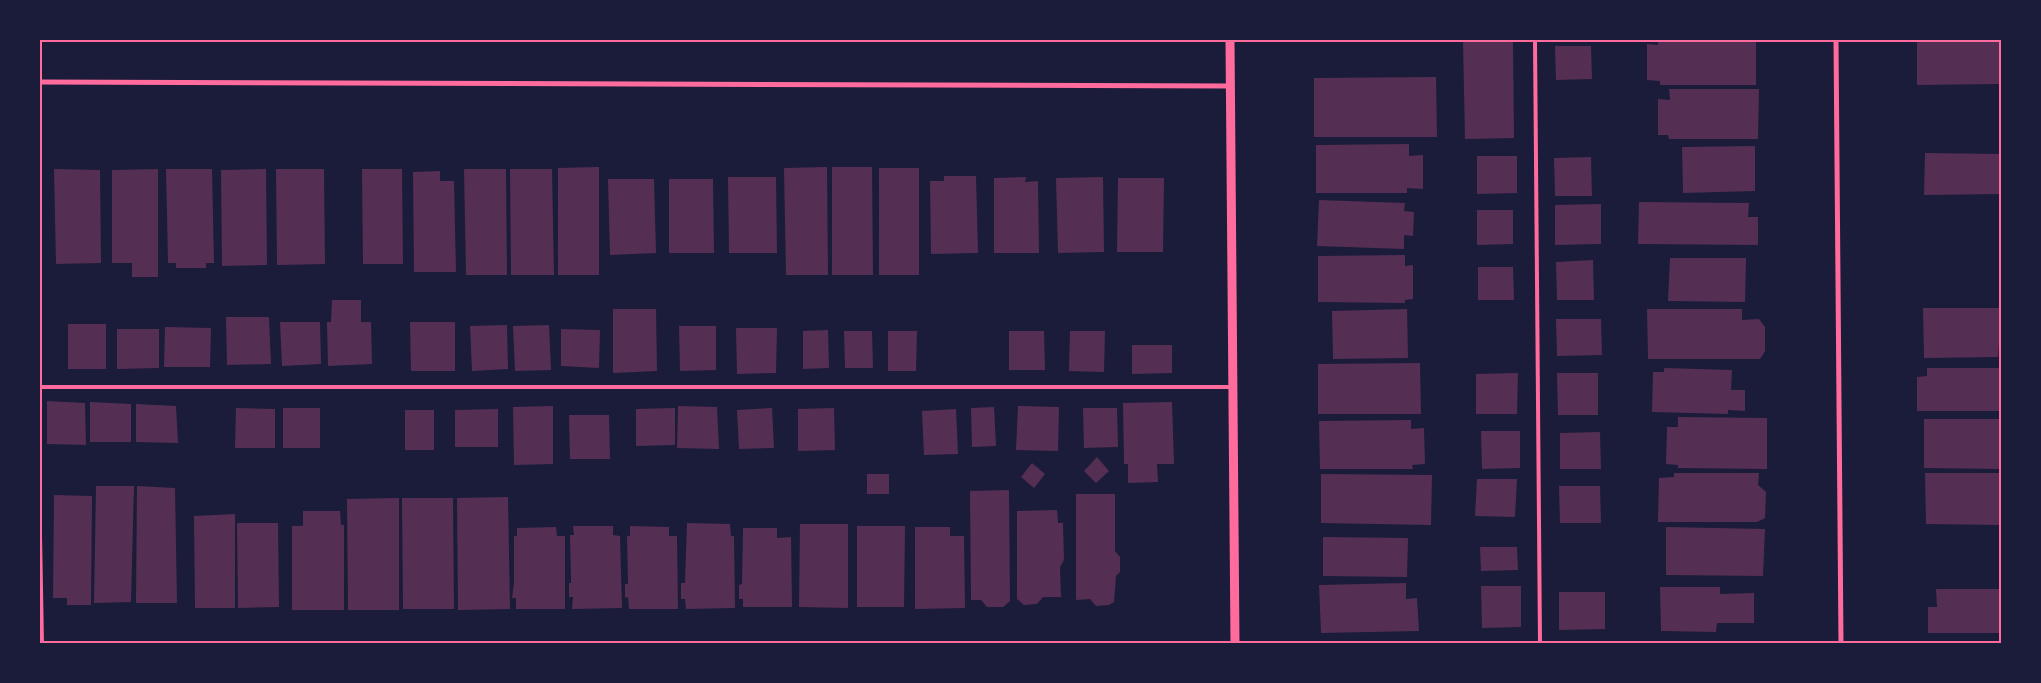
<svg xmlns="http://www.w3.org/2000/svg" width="2041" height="683" viewBox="0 0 2041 683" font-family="Cabin,sans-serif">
	<rect width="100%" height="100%" fill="#1b1b3a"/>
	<g fill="#542f53">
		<polygon points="1463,40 1513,40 1514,138 1465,139"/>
		<polygon points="1658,40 1756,40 1756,85 1660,85 1660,81 1647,80 1647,44 1658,45"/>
		<polygon points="1917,40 2001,40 2001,84 1917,85"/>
		<polygon points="1555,46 1591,46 1592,79 1556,80"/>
		<polygon points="1436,77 1437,137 1314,137 1314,78"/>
		<polygon points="1669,89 1759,89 1758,139 1669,139 1668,135 1658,135 1658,99 1670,100"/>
		<polygon points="1409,144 1409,156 1423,155 1423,189 1407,188 1407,193 1316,193 1316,145"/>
		<polygon points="1755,146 1755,191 1683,193 1682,147"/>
		<polygon points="1925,153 2001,154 2001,194 1924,195"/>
		<polygon points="1477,156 1517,156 1517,193 1477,194"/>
		<polygon points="1591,157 1592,196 1555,196 1554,158"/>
		<polygon points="599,167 599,275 558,275 558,168"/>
		<polygon points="827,167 828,275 786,275 784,168"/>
		<polygon points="832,167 872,167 873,275 832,275"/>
		<rect x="879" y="168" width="40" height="107"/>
		<polygon points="54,169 100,170 101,263 56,264"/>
		<polygon points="158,169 158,277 132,277 132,263 112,263 112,170"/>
		<polygon points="166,169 212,169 214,263 206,263 206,268 176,268 176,263 168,263"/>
		<polygon points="266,169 267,265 222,266 221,170"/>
		<polygon points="276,169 324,169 325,264 277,265"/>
		<polygon points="362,169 402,169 403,264 363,264"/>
		<polygon points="464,169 506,169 507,275 466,275"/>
		<polygon points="510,169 552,169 554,275 511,275"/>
		<polygon points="440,171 440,181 454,181 456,272 414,272 413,172"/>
		<polygon points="944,176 976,176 978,253 931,254 930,181 944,181"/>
		<polygon points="728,177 776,177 777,253 729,253"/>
		<polygon points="1026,177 1025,182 1038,181 1039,253 994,253 994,178"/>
		<polygon points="1103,177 1104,252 1058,253 1056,178"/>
		<polygon points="1118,178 1164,178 1163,252 1117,252"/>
		<polygon points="608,179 654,179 656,253 610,255"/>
		<polygon points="669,179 713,179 714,253 669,253"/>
		<polygon points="1319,200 1405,203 1404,211 1414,212 1413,236 1404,235 1404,249 1317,246"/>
		<polygon points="1639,202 1749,203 1748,217 1758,217 1758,245 1638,244"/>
		<polygon points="1601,204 1601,244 1555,245 1555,205"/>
		<polygon points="1477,210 1513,210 1513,244 1477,245"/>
		<polygon points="1405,255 1405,266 1413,265 1413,299 1405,300 1405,303 1318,302 1318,256"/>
		<polygon points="1670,258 1746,258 1745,302 1668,301"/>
		<polygon points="1593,260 1594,300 1557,300 1556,262"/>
		<polygon points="1478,267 1513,267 1514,300 1478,300"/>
		<polygon points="332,300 361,300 361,322 371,322 372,364 328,366 327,322 331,322"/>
		<polygon points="1923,308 2001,308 2001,343 1999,343 1998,357 1924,358"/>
		<polygon points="613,309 656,309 657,371 613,373"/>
		<polygon points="1407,309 1408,358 1333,359 1332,311"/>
		<polygon points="1647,309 1742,309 1742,320 1759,319 1765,327 1765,351 1760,359 1648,359"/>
		<polygon points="226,317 269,317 271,364 227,365"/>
		<polygon points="1556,319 1601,319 1602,355 1557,356"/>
		<polygon points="280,322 320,322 321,364 282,366"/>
		<polygon points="410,322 455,322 455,371 411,371"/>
		<rect x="68" y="324" width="38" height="45"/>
		<polygon points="507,325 508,369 472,371 470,326"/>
		<polygon points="549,325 551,370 515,371 513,326"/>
		<polygon points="679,326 716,326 716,370 680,371"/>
		<polygon points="165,327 211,328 210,367 164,367"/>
		<polygon points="736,328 777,328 776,373 737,374"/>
		<polygon points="117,329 159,329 159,368 117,369"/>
		<polygon points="561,329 600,330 599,368 561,366"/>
		<polygon points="828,330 829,368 803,369 803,331"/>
		<polygon points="844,331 872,331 873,368 845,368"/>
		<polygon points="888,331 917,331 916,371 888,371"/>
		<polygon points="1009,331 1044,331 1045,370 1009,370"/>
		<polygon points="1070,331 1105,331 1104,372 1069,371"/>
		<polygon points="1132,345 1172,345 1172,373 1132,374"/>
		<polygon points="1420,363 1421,414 1318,414 1318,364"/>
		<polygon points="1664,368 1732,370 1731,390 1745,390 1745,411 1728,410 1728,414 1652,412 1653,372 1664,372"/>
		<polygon points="1927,368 2001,368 2001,411 1917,411 1917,377 1927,376"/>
		<polygon points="1518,373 1517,414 1476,414 1476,374"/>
		<polygon points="1557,373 1598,373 1598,415 1558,415"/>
		<polygon points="47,401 85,403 86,445 47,444"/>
		<polygon points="90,402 131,404 131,442 90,442"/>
		<polygon points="1172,402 1174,464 1157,464 1158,482 1128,483 1128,464 1124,464 1123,403"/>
		<polygon points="136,404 176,406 178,443 136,442"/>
		<polygon points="553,406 553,464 514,465 513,407"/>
		<polygon points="678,406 717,407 719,449 677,448"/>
		<polygon points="1018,406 1059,407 1058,451 1016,450"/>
		<polygon points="994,407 996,446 972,447 971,408"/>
		<polygon points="236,408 275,409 275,448 235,448"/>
		<rect x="283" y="408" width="37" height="40"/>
		<polygon points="675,408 675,445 636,446 636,409"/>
		<polygon points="772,408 774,448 739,449 737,410"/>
		<polygon points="834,408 835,450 798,451 798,409"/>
		<polygon points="1083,408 1117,408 1118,447 1084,448"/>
		<polygon points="498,409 498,447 455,447 455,410"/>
		<polygon points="956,409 958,454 924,455 922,411"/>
		<rect x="405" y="410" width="29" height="40"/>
		<polygon points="569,415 609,415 610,459 570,459"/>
		<polygon points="1678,417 1767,418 1767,469 1678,468 1678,465 1666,464 1667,427 1678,427"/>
		<polygon points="1924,419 2001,419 2001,469 1924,468"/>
		<polygon points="1411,420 1411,429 1424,428 1425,464 1412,465 1413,469 1320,469 1319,421"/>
		<polygon points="1481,431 1520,431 1520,468 1482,469"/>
		<polygon points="1600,432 1601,469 1560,469 1560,433"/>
		<polygon points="1097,457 1109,471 1096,483 1084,471"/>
		<polygon points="1032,463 1045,474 1034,488 1021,477"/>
		<polygon points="1674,473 1759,473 1758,485 1766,492 1765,518 1757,522 1658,522 1659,478 1674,477"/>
		<polygon points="1925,473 2001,473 2001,525 1926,524"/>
		<rect x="867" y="474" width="22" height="20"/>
		<polygon points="1321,474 1432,475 1431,525 1321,523"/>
		<polygon points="1477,479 1517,479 1515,517 1475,516"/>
		<polygon points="96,486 134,486 131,602 94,603"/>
		<polygon points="137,486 175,488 177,603 136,603"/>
		<polygon points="1559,486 1600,486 1601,523 1560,523"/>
		<polygon points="1009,490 1010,601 1003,607 987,607 981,600 971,600 970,491"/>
		<polygon points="1076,494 1115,494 1115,551 1120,557 1120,572 1116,576 1114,602 1109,605 1096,606 1090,599 1076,600"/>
		<polygon points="54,495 92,496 91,605 67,605 67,598 53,598"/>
		<polygon points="508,497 510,609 458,610 457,498"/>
		<polygon points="399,498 399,610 348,610 347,499"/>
		<polygon points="402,498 453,498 454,609 403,609"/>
		<polygon points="1057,510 1058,523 1063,523 1064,560 1060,567 1061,597 1043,597 1037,604 1024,605 1017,599 1017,511"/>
		<polygon points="303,511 340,511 341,525 344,525 344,610 292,610 292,526 303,526"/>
		<polygon points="235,514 235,608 195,608 194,516"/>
		<polygon points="237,523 278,523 279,607 238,608"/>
		<polygon points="687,523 730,524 731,536 734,536 735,608 686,609 685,599 681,599 681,583 685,583"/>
		<polygon points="800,524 848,524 848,608 799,607"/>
		<polygon points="573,526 613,526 613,535 620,536 622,608 572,609 573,597 569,597 569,583 571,583 570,535 574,535"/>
		<polygon points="630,526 669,527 669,536 677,536 678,609 629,609 628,597 625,598 625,584 628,584 627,536 630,536"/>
		<polygon points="857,526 905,526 904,607 857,607"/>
		<polygon points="556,527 557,536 565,536 565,609 516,609 516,598 512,598 514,583 514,536 517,536 517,528"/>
		<polygon points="915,527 950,527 950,536 964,536 965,608 915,609"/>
		<polygon points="1666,527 1765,529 1763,576 1666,575"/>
		<polygon points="743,528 777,528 777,538 791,537 792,607 743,607 743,599 739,599 739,585 742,584"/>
		<polygon points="1323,537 1408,538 1407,577 1323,576"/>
		<polygon points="1480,547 1517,547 1518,570 1481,571"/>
		<polygon points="1406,583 1406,599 1417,598 1419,631 1321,633 1319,585"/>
		<polygon points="1999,584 2001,584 2001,633 1928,633 1928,607 1937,607 1936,589 1999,589"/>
		<polygon points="1481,586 1521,586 1521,627 1482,628"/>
		<polygon points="1660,587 1720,587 1720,594 1754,593 1754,623 1717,623 1716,632 1661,631"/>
		<polygon points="1559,592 1605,592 1605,629 1559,630"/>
	</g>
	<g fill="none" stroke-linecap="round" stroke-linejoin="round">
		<g stroke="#ff6b9d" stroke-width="4">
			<polyline points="1535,40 1540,643"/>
			<polyline points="40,387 1232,387"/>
			<polyline points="40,535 42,643"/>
		</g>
		<g stroke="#ff6b9d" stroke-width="5">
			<polyline points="1836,40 1841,643"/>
			<polyline points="40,82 1230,86"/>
		</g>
		<polyline stroke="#ff6b9d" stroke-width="9" points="1230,40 1235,643"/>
	</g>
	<rect width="2041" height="683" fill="none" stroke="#1b1b3a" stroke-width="82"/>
	<rect x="41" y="41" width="1959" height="601" fill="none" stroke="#ff6b9d" stroke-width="2"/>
</svg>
